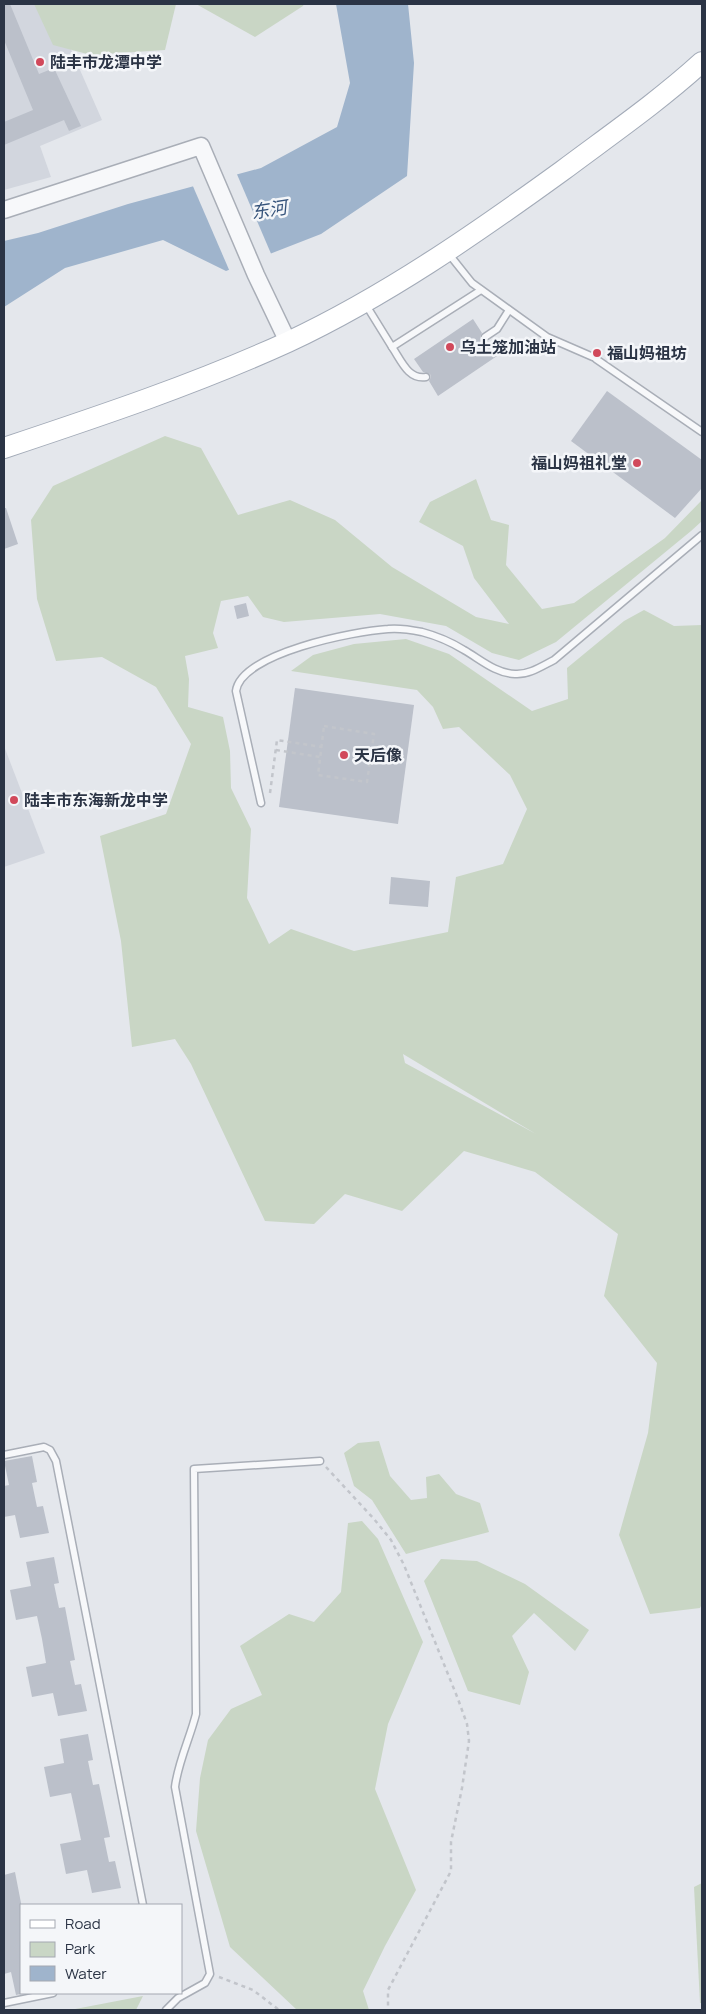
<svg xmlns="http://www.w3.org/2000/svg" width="706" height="2014" viewBox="0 0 706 2014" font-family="Manrope,'Noto Sans SC',sans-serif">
	<rect width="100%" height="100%" fill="#e4e7ec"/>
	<g fill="#d2d6de">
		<polygon points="4,4 51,4 102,120 40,146 51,177 4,190"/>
		<polygon points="4,746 45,853 4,867"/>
	</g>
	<g fill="#c9d6c5" fill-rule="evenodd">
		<polygon points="34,4 176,4 165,50 91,55 53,45"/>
		<polygon points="196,4 304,4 303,6 255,37"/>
		<path d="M165 436 201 448 238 515 290 500 335 520 392 567 476 617 509 624 474 578 463 546 419 522 430 502 476 479 491 520 509 525 506 565 542 609 574 603 665 538 702 500V521L691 531 556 642 519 660 492 653 446 626 380 614 284 622 263 617 248 596 221 601 213 633 218 648 185 656 189 679 188 707 223 717 230 751 231 788 251 829 247 898 269 944 291 929 354 951 448 932 456 877 503 864 527 809 510 775 459 727 443 729 433 707 417 690 291 671 313 655 354 644 406 639 449 654 532 711 568 699 567 668 624 621 644 610 674 626 702 625V1604L700 1608 650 1614 619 1535 648 1433 657 1363 604 1296 618 1234 535 1172 464 1151 402 1211 345 1194 314 1224 265 1221 191 1064 175 1039 132 1047 121 941 100 836 166 814 191 744 156 687 102 657 56 661 37 599 31 520 53 486ZM403 1054 536 1134 405 1063Z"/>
		<polygon points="379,1441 390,1476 411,1500 427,1498 426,1477 439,1474 456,1494 480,1503 489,1532 406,1554 372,1500 354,1486 344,1453 358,1443"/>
		<polygon points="362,1521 378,1539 423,1642 388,1724 375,1789 416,1890 385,1946 363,1991 369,2010 297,2010 230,1947 196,1831 200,1778 208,1740 231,1709 262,1695 240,1646 289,1614 314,1622 341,1592 348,1523"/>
		<polygon points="441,1559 477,1561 525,1584 589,1630 575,1651 534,1613 512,1636 529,1672 520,1705 468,1691 424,1581"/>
		<polygon points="702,1883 702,2003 700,2003 694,1887"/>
		<polygon points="143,1996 136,2010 70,2010"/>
	</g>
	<polygon fill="#9fb4cc" points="336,4 408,4 414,63 407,176 321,234 226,271 163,240 65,268 4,307 4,241 38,233 128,204 261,168 337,127 350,83"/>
	<polygon fill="#e4e7ec" points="236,172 272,256 230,272 192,184"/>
	<g fill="#bbc0ca">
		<polygon points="4,4 10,4 39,74 54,68 81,126 69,131 64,120 4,145 4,122 33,110 4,40"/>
		<polygon points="473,319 482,333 480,337 481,340 488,341 497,356 438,396 429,381 431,377 430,374 423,372 414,359"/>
		<polygon points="607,391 702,460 702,488 675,518 571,441"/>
		<polygon points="4,508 6,508 18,544 4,549"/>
		<polygon points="246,603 249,616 237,619 234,606"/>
		<polygon points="295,688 414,705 398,824 279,807"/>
		<polygon points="391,877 430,881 428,907 389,904"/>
		<polygon points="32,1456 37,1482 32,1483 37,1507 43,1506 49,1533 20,1538 15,1515 4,1517 4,1486 9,1485 4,1461"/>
		<polygon points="54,1557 59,1583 54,1584 59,1608 65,1607 75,1660 70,1661 75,1685 81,1684 87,1711 58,1716 53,1693 32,1697 26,1667 46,1663 42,1639 37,1616 16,1620 10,1590 31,1586 26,1562"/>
		<polygon points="88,1734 93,1760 88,1761 93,1785 99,1784 110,1837 104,1838 109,1862 115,1861 121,1888 92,1893 87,1870 66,1874 60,1844 81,1840 76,1816 71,1793 50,1797 44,1767 64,1763 60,1739"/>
		<polygon points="15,1872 21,1903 21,1994 16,1995 11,1972 4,1974 4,1875"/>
	</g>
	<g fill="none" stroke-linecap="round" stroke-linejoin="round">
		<defs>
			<g id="service">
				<polyline points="448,253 472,283 547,337 593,357"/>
				<polyline points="366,305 392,347 481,290"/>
				<polyline points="485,337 497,329 509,310"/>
				<path d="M392 347C401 360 408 380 426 377"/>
				<polyline points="596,359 702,432"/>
				<path d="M261 803 236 691C241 653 355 631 388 629 398 628 412 630 422 632 437 636 451 642 464 650 480 659 495 673 515 674 529 675 542 666 554 660L702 535"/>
				<polyline points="4,1455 44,1447 50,1450 56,1461 143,1905"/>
				<polyline points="4,2003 53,1993"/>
				<path d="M166 2010 178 1998 205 1983 210 1974 175 1787C178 1762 190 1738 196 1714L194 1469 320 1461"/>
			</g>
			<polyline id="tertiary" points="4,210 201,146 256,275 288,342"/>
			<path id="primary" d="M4 448C100 416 196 384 288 342 386 296 475 234 562 171 610 135 658 102 702 62"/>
		</defs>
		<use href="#service" stroke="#a9aeb7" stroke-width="9"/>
		<use href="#tertiary" stroke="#a9aeb7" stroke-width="19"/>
		<use href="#primary" stroke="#a3abb8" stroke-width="22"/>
		<g stroke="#c2c5cb" stroke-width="2.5" stroke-dasharray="4 4" stroke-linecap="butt">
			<polygon points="324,726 374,734 367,782 318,775"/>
			<polyline points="276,750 320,757"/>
			<polyline points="270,793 277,740 322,747"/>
			<polyline points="326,1467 374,1519 391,1540 404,1565 458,1699 467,1724 469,1741 462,1788 451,1842 451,1871 388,1990 388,2010"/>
			<polyline points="219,1977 253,1990 279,2010"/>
		</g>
		<use href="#service" stroke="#f7f8fa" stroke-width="6"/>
		<use href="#tertiary" stroke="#f7f8fa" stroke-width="16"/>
		<use href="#primary" stroke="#fff" stroke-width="20"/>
	</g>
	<g fill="#d1495b" stroke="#f4f6f9" stroke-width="2">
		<circle cx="40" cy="62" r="5"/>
		<circle cx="450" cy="347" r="5"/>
		<circle cx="597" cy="353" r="5"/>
		<circle cx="637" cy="463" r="5"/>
		<circle cx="344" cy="755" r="5"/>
		<circle cx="14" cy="800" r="5"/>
	</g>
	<g text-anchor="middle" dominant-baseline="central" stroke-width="5" stroke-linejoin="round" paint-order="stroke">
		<g font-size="16" font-weight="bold" fill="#2b3445" stroke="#f4f6f9" text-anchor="start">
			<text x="50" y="62">陆丰市龙潭中学</text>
			<text x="460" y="347">乌土笼加油站</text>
			<text x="607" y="353">福山妈祖坊</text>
			<text x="627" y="463" text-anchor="end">福山妈祖礼堂</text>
			<text x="354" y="755">天后像</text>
			<text x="24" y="800">陆丰市东海新龙中学</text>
		</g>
		<g font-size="18" font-style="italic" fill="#34527a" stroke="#f4f6f9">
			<text transform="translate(269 209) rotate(-9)">东河</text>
		</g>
	</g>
	<rect width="706" height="2014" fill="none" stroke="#2b3445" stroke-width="10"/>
	<rect x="20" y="1904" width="162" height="90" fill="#f4f6f9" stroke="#a4a8b1"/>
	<rect x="30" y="1920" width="25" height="8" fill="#ffffff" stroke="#a4a8b1"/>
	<text x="65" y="1929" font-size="15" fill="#2b3445">Road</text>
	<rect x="30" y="1942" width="25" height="15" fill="#c9d6c5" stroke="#a4a8b1"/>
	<text x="65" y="1954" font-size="15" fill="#2b3445">Park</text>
	<rect x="30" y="1966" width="25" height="15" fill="#9fb4cc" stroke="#a4a8b1"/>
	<text x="65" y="1979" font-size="15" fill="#2b3445">Water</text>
</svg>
